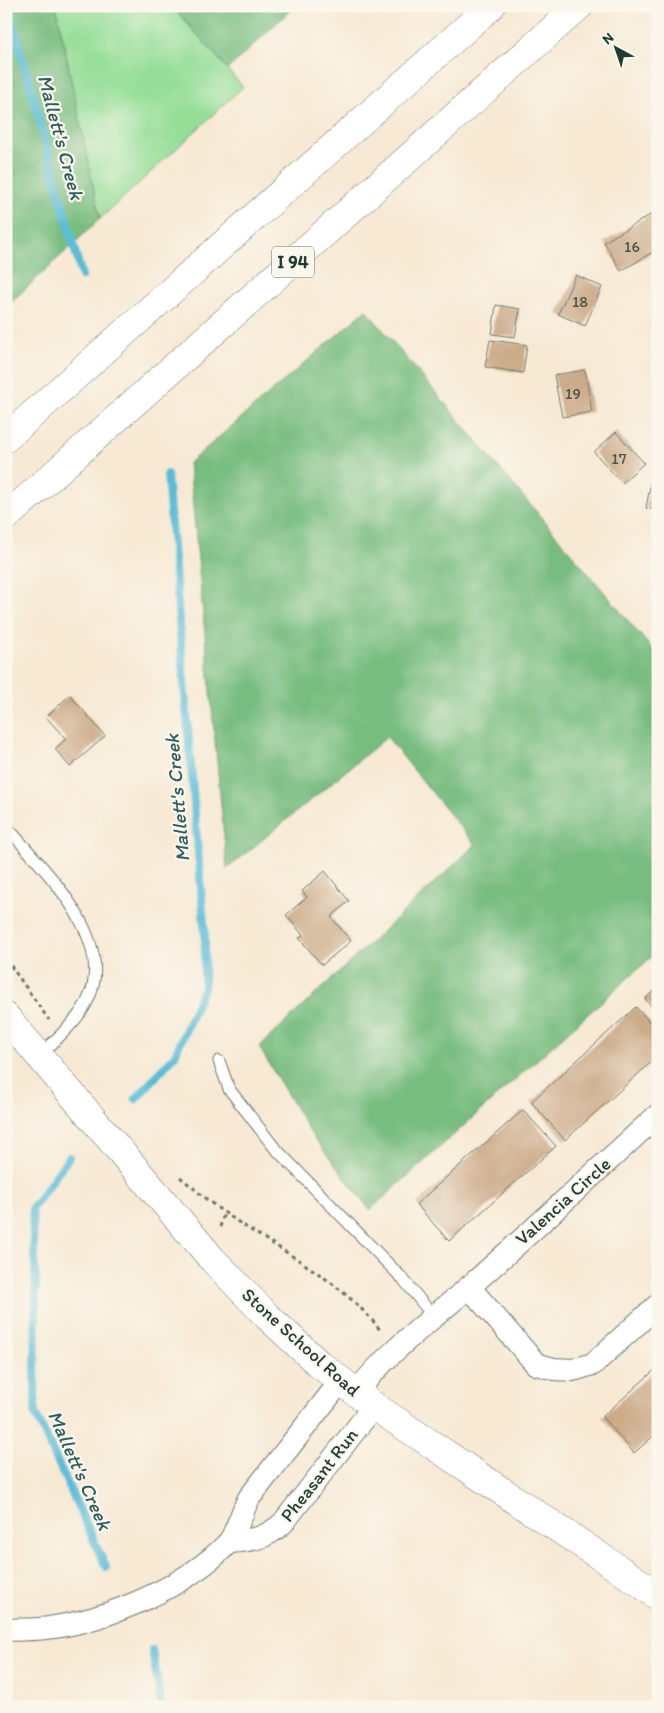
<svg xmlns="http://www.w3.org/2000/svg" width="664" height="1713" viewBox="0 0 664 1713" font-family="Itim,sans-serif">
	<rect width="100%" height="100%" fill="#fbf7ec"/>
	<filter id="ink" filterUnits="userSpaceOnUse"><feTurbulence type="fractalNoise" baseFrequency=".02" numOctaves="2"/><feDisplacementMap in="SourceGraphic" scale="10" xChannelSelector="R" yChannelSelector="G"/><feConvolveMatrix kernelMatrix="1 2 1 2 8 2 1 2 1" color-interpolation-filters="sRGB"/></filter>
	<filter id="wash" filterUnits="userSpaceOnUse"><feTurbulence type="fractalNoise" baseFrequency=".0096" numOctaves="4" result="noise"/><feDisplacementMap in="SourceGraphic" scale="20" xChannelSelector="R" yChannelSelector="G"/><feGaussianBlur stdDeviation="1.12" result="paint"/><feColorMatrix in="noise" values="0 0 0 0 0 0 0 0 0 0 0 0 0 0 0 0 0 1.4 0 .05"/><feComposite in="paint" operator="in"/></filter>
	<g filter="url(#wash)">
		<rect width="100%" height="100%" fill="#f7e9d4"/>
		<polygon fill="#95de98" stroke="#5a8e66" points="56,6 172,6 243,87 100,219"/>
		<g fill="#78bd80" stroke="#4c7d5a">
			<polygon points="6,6 56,6 100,219 6,307"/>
			<polygon points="172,6 295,6 228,69"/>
			<polygon points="366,310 658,656 658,951 370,1210 311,1134 259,1047 475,845 387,737 227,869 189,463"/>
		</g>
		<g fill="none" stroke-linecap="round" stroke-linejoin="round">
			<g stroke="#5abdd8" stroke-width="8">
				<polyline points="8,6 82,276"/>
				<polyline points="136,1099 175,1055 204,987 205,936 167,474"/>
				<polyline points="69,1157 32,1209 36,1288 35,1413 106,1567"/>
				<polyline points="152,1650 162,1707"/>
			</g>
		</g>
		<g id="blocks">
			<g fill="#ccab89">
				<polygon points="652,214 658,224 658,249 621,271 604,242"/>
				<polygon points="576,275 602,287 585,326 558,314"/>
				<polygon points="496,305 520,309 515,337 492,334"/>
				<polygon points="490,340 527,345 523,373 485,367"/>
				<polygon points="585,370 592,412 562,417 554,375"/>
				<polygon points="616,432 644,463 622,483 594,452"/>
				<polygon points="651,481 658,482 658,510 646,508"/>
				<polygon points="70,695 105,736 70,767 55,749 66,739 46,717"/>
				<polygon points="325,871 349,901 331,917 351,941 322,965 299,938 303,935 286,915 307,897 302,891"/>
				<polygon points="658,987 658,1013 645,999"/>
				<polygon points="636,1007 658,1031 658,1056 565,1140 531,1102"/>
				<polygon points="523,1110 556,1146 449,1241 416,1204"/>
				<polygon points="658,1367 658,1432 634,1453 602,1417"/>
			</g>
		</g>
	</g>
	<g filter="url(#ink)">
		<use href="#blocks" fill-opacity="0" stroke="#6b796c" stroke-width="1"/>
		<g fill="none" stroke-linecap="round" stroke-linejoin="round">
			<defs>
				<g id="lane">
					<path d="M6 826C41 867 114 935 90 995 81 1019 57 1038 39 1056"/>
					<polyline points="219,1061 229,1089 274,1147 403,1279 433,1316"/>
				</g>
				<g id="street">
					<polyline points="469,1287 536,1364 554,1369 573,1370 593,1364 658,1305"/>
					<path d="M356 1393C387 1352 430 1321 469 1287 533 1231 595 1172 658 1115"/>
					<path d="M230 1542C253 1540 265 1539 283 1523L374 1406"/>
					<path d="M6 1630C20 1629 35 1630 48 1628 108 1620 186 1587 228 1543 235 1536 243 1509 249 1498L341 1381"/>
				</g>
				<polyline id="secondary" points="6,1017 213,1260 268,1317 319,1364 374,1406 643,1585 658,1597"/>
				<g id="highway">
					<polyline points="6,438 491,6"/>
					<polyline points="6,517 579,6"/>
				</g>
			</defs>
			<use href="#lane" stroke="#6b796c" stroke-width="13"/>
			<use href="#street" stroke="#6b796c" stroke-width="24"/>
			<use href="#secondary" stroke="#6b796c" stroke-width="29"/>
			<use href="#highway" stroke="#6b796c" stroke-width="29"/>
			<g stroke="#6b796c" stroke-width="3" stroke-dasharray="4 4" stroke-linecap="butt">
				<polyline points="6,959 49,1020"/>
				<path d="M180 1177C195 1189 210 1203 225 1213 278 1250 340 1278 381 1331"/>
				<polyline points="220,1227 224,1213"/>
			</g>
			<use href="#lane" stroke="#fff" stroke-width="11"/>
			<use href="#street" stroke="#fff" stroke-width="22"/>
			<use href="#secondary" stroke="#fff" stroke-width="28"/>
			<use href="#highway" stroke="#fff" stroke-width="28"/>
		</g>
	</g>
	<g text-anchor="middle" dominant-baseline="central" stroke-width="4.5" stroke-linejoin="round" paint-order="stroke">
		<g font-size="16" fill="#4a5849">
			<text x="632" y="246">16</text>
			<text x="580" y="301">18</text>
			<text x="573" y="393">19</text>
			<text x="619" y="458">17</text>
		</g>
		<rect fill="#fbf7ec" stroke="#61756b" stroke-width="1" x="272" y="246.5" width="42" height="31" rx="4"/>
		<g font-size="18" font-weight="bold" fill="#1f3d34">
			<text x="293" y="262">I 94</text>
		</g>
		<g font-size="19" fill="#1f3d34" stroke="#fbf7ec">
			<text transform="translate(563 1201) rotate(-42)">Valencia Circle</text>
			<text transform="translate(301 1342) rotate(42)">Stone School Road</text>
			<text transform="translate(319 1475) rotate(-52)">Pheasant Run</text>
		</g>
		<g font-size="20" font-style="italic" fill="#2e5d5d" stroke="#fbf7ec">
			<text transform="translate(61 137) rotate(75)">Mallett's Creek</text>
			<text transform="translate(177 798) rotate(-95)">Mallett's Creek</text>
			<text transform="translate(80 1470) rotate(66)">Mallett's Creek</text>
		</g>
	</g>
	<rect width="664" height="1713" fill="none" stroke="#fbf7ec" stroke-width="25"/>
	<g transform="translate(616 48) rotate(320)" stroke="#fbf7ec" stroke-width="4" paint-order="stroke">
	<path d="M0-4L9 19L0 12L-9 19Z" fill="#1f3d34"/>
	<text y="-8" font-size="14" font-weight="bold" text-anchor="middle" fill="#1f3d34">N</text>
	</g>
</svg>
